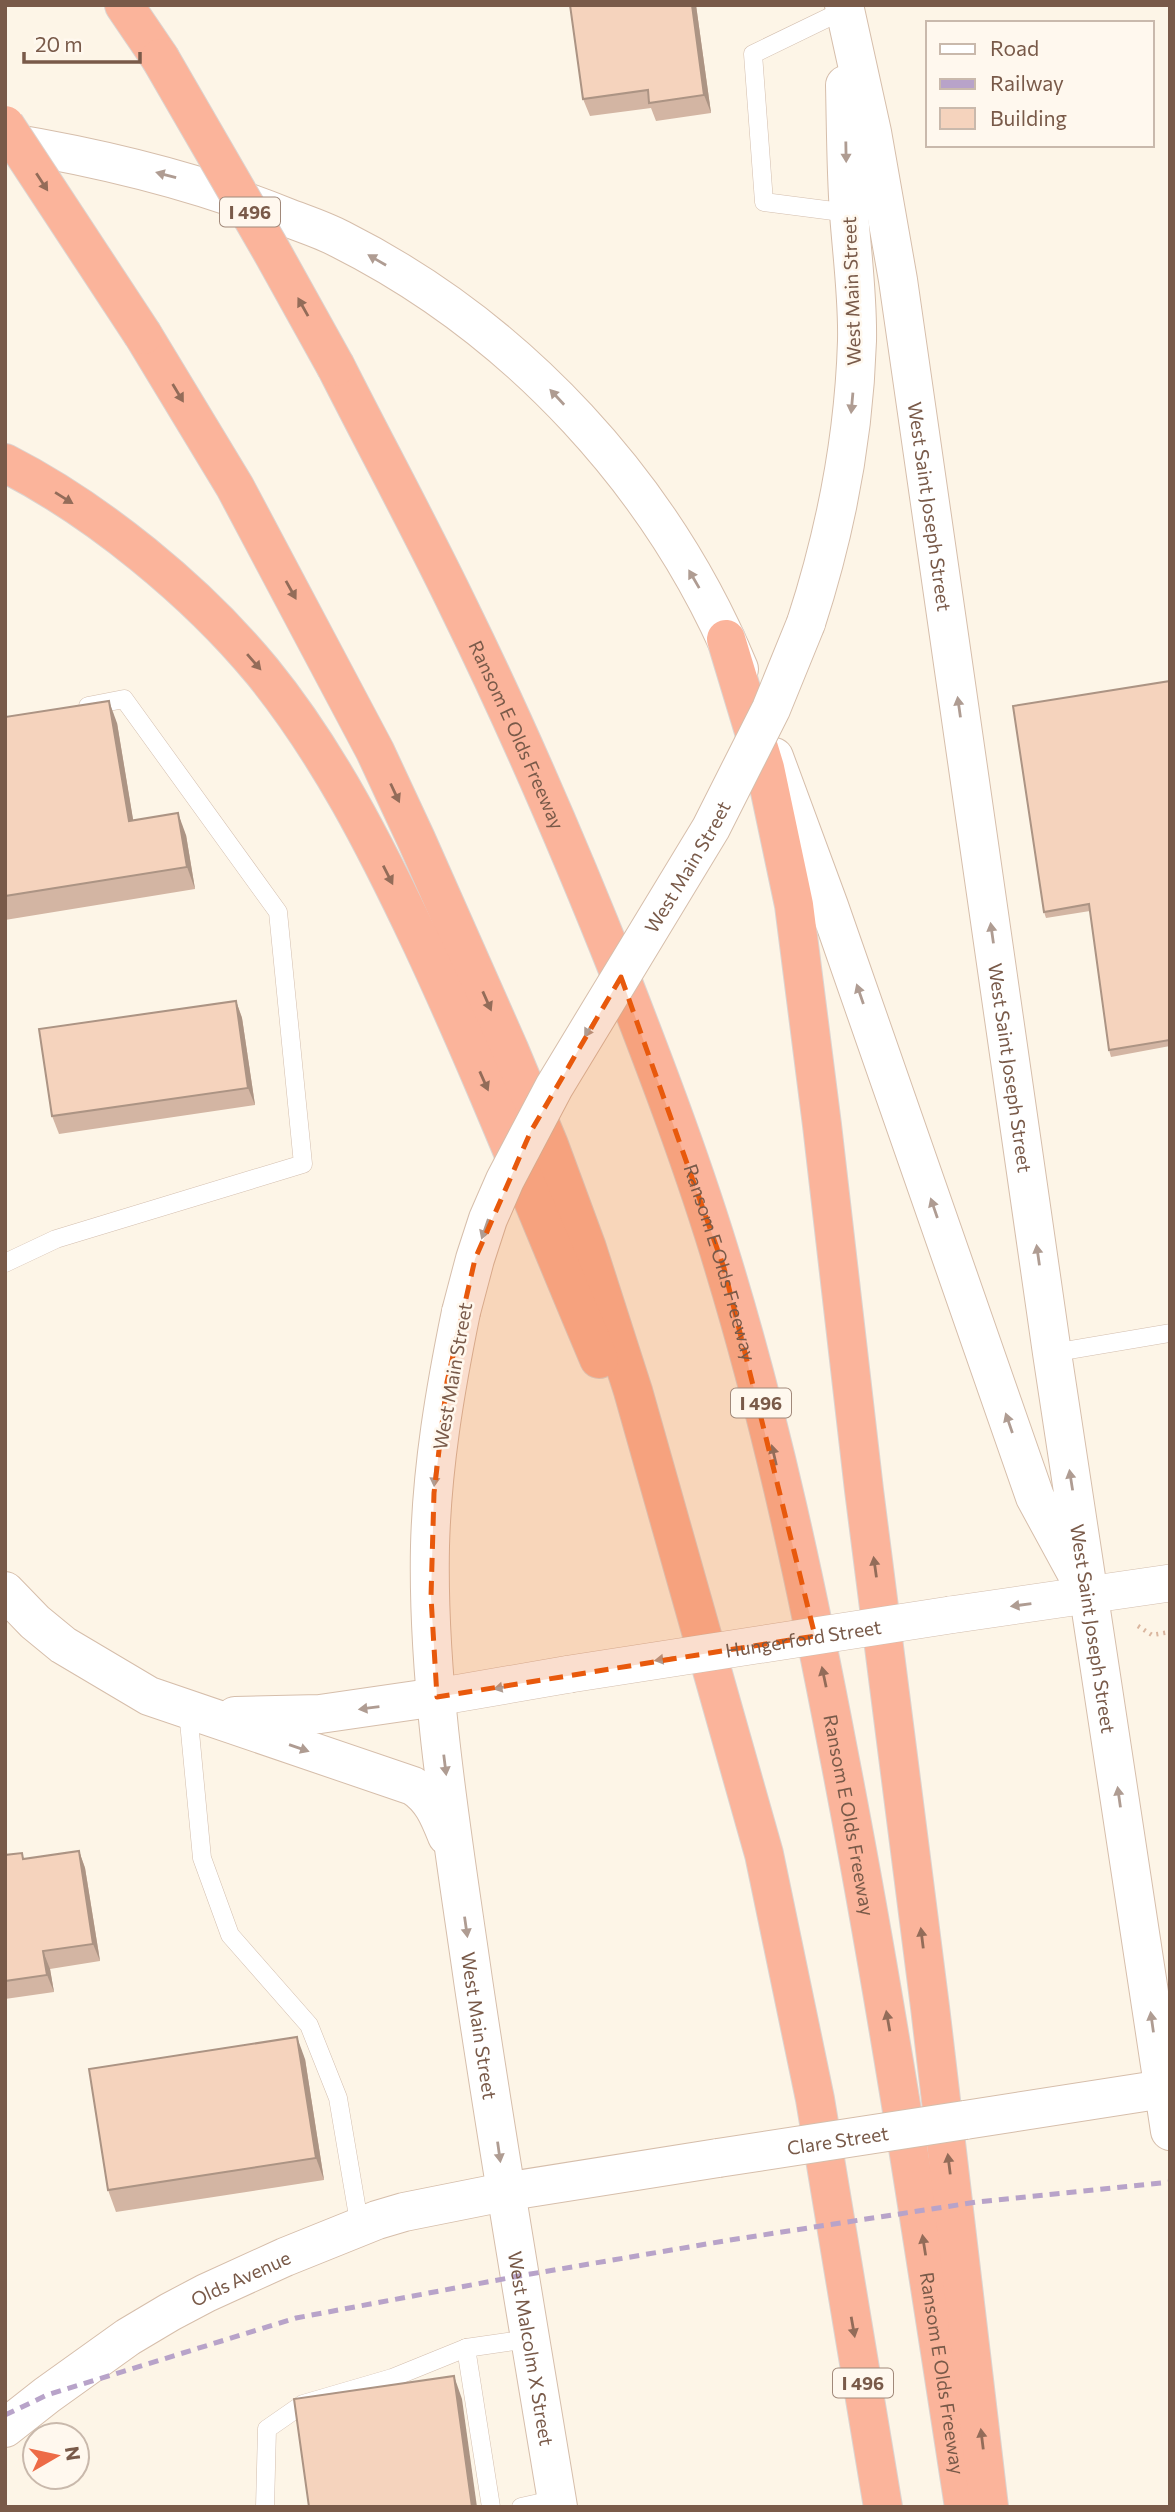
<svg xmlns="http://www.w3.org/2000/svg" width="1175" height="2512" viewBox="0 0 1175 2512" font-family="Commissioner,sans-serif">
	<rect width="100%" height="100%" fill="#fdf5e7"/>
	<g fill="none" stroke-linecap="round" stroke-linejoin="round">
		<defs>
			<g id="lane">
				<polyline points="844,10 753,54 764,202 849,213"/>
				<polyline points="5,1263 56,1239 303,1164 278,912 124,699 88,706"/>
				<polyline points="1052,1353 1170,1333"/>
				<polyline points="188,1711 202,1858 230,1935 309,2025 338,2098 360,2228"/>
				<polyline points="265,2507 267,2429 303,2404 392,2378 466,2348"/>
				<polyline points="491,2507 466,2348 529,2339"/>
				<polyline points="521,2507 557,2499"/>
			</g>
			<g id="street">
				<polyline points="950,1615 1170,1583"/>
				<polyline points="437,1697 570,1674"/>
			</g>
			<g id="secondary">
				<path id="s1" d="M844 5 872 132 898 280 1052 1353 1170 2131"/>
				<path d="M5 142C102 158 195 180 286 217 304 224 323 230 340 239 517 328 663 485 739 669"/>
				<path d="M806 623C836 531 854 437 857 341 858 298 852 255 849 213 846 171 846 128 845 85"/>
				<polyline points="774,757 829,906 1035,1497 1078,1576"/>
				<path id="s2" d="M461 1312C445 1390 432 1467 430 1546 427 1689 453 1839 473 1980 499 2156 529 2331 558 2507"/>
				<path d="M5 1591 35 1622 63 1645 149 1696 413 1786C432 1798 439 1816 447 1836"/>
				<polyline points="235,1716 320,1714 437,1697"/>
				<polyline points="965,2120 1170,2088"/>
				<path id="s3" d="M5 2428 47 2395 128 2337 170 2312 206 2293 285 2257 377 2220 404 2212 504 2192 718 2158"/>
			</g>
			<g id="highway">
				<polyline points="124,5 160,58"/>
				<polyline points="143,335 235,487 375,751 416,839 509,1049 549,1145 587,1248 633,1391 764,1854 815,2099 883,2507"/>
				<path id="s4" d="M336 367C377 448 420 527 459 608 519 730 572 854 622 980 659 1075 695 1170 724 1267 772 1425 807 1588 838 1750 887 2001 925 2254 964 2507"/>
				<path d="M5 463C97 510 196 591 262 671 328 752 376 847 421 942 485 1079 540 1220 599 1359"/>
				<polyline points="726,639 765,768 794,905 822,1125 864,1490 930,2007 989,2507"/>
			</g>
		</defs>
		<use href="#lane" stroke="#d3beae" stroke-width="19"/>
		<use href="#street" stroke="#d3beae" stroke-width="38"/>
		<use href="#secondary" stroke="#d6beab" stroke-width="40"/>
		<use href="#highway" stroke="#dcd4d0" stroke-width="40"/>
		<polyline stroke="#dab69f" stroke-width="4.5" stroke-dasharray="2 5" stroke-linecap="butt" points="1138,1626 1152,1635 1170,1632"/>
		<use href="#lane" stroke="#fff" stroke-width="18"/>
		<use href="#street" stroke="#fff" stroke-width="37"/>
		<use href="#secondary" stroke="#fff" stroke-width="38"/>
		<use href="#highway" stroke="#fbb49b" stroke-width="38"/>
		<polyline stroke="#b8a3c9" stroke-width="5" stroke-dasharray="10 7" stroke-linecap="butt" points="5,2415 47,2395 296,2318 519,2276 730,2240 977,2202 1170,2182"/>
		<defs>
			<g id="street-bridge">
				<path id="s5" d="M570 1674 950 1615"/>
			</g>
			<g id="secondary-bridge">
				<path id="s6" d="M461 1312 475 1259 488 1219 505 1180 554 1087 711 828 771 709 806 623"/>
				<path id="s7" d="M718 2158 965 2120"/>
			</g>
			<g id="highway-bridge">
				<polyline points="160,58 271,250 336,367"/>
				<polyline points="5,125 143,335"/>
			</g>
		</defs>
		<use href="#street-bridge" stroke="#d3beae" stroke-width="38" stroke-linecap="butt"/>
		<use href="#secondary-bridge" stroke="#d6beab" stroke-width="40" stroke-linecap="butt"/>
		<use href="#highway-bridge" stroke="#dcd4d0" stroke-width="40" stroke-linecap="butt"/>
		<use href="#street-bridge" stroke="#fff" stroke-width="37"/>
		<use href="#secondary-bridge" stroke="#fff" stroke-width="38"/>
		<use href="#highway-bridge" stroke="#fbb49b" stroke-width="38"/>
	</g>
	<g fill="#d3b5a3">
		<polygon points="570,5 696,5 711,113 656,121 651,108 590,116 583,99"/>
		<polygon points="1170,681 1170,1046 1111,1057 1109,1050 1090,911 1046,918 1044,912"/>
		<polygon points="5,717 117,723 133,820 186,835 195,889 5,920"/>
		<polygon points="236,1001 242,1018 255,1105 59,1134 52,1116"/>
		<polygon points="79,1851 85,1868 100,1961 50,1969 54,1992 5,1999 5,1855 24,1859"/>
		<polygon points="305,2059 324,2180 116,2212 108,2190"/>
	</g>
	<g fill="#ac9484">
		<polygon points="692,5 696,5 711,113 704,95"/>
		<polygon points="109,701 117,723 137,843 129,821"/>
		<polygon points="178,813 186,835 195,889 187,867"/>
		<polygon points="236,1001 242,1018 255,1105 248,1088"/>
		<polygon points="79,1851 85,1868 100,1961 93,1944"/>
		<polygon points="43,1951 50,1969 54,1992 47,1975"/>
		<polygon points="297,2037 305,2059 324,2180 316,2158"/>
		<polygon points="454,2376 462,2399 477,2507 472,2507"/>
	</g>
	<g fill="#f5d3bd" stroke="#ac9484" stroke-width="2">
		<polygon points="570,5 692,5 704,95 649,103 648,90 583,99"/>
		<polygon points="1170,681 1170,1040 1109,1050 1089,904 1044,912 1013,706"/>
		<polygon points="109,701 129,821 178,813 187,867 5,896 5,717"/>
		<polygon points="236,1001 248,1088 52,1116 39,1029"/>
		<polygon points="79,1851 93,1944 43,1951 47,1975 5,1981 5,1855 22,1853 23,1859"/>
		<polygon points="297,2037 316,2158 108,2190 89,2069"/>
		<polygon points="454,2376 472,2507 309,2507 294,2399"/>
	</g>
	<defs><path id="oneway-solid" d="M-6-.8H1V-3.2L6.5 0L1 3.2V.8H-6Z" transform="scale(1.75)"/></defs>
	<g fill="#af9c92">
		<use href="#oneway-solid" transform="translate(846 152) rotate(89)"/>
		<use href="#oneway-solid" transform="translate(166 175) rotate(-165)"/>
		<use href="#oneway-solid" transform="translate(377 260) rotate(-150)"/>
		<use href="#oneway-solid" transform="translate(557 397) rotate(-133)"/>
		<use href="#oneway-solid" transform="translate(852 403) rotate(95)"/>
		<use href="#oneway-solid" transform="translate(694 579) rotate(-120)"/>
		<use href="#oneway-solid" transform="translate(959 707) rotate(-98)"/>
		<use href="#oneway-solid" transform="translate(992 933) rotate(-98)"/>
		<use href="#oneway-solid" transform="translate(860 994) rotate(-109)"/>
		<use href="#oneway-solid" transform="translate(590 1028) rotate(121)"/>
		<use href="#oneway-solid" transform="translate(934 1208) rotate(-109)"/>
		<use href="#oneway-solid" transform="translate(485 1229) rotate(109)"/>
		<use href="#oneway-solid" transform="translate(1038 1255) rotate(-98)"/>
		<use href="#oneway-solid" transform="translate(1009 1423) rotate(-109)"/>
		<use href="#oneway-solid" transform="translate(435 1476) rotate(95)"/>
		<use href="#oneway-solid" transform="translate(1071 1480) rotate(-99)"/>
		<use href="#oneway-solid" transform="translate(1021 1605) rotate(172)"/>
		<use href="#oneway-solid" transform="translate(665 1659) rotate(171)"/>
		<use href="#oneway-solid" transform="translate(504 1687) rotate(169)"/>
		<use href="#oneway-solid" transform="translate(369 1708) rotate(173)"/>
		<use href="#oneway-solid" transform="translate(299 1748) rotate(19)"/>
		<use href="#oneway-solid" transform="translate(445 1765) rotate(83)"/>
		<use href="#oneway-solid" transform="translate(1119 1797) rotate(-98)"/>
		<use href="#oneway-solid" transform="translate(466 1927) rotate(82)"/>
		<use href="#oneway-solid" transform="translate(1152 2022) rotate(-98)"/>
		<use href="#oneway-solid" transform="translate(499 2152) rotate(82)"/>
	</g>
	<g fill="#936c59">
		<use href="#oneway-solid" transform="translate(42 182) rotate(57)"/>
		<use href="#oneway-solid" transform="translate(303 307) rotate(-119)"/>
		<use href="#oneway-solid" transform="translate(178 393) rotate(59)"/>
		<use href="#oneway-solid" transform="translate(64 498) rotate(32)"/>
		<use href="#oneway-solid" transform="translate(291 590) rotate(61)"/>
		<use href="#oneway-solid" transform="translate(254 662) rotate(49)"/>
		<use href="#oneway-solid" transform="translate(395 793) rotate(65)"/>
		<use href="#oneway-solid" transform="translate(388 875) rotate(63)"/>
		<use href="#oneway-solid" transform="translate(487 1001) rotate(66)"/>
		<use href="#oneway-solid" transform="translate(484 1081) rotate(66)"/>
		<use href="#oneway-solid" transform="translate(774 1455) rotate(-103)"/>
		<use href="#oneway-solid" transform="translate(875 1567) rotate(-98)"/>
		<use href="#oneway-solid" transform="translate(824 1677) rotate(-102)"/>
		<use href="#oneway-solid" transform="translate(922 1938) rotate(-97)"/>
		<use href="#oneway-solid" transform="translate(888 2021) rotate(-100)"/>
		<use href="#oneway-solid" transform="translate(949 2164) rotate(-97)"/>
		<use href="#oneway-solid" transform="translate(924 2245) rotate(-99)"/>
		<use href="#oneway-solid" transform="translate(853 2327) rotate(80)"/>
		<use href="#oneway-solid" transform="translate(982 2439) rotate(-97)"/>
	</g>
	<path fill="#e8590c" fill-opacity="0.2" stroke="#e8590c" stroke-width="5" stroke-dasharray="14 9" stroke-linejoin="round" d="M621 977 724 1268 815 1636 437 1697 431 1597 434 1493 447 1382 475 1259 531 1131Z"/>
	<g text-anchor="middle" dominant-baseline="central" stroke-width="5" stroke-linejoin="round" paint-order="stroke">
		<g fill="#fff8ee" stroke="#a1897a" stroke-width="2">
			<rect x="220" y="197.5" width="60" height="29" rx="5"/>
			<rect x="731" y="1388.5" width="60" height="29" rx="5"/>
			<rect x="833" y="2368.5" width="60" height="29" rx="5"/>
		</g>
		<g font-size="18" font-weight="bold" fill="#795a49">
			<text x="250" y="212">I 496</text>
			<text x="761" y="1403">I 496</text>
			<text x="863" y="2383">I 496</text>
		</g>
		<g font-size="19" fill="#795a49" stroke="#fff8ee">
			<text transform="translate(851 291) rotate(-92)">West Main Street</text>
			<text stroke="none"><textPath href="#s1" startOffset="509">West Saint Joseph Street</textPath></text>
			<text stroke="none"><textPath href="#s4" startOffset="410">Ransom E Olds Freeway</textPath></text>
			<text stroke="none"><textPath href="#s6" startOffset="502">West Main Street</textPath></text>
			<text stroke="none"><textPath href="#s1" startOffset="1076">West Saint Joseph Street</textPath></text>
			<text stroke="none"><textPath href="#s4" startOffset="976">Ransom E Olds Freeway</textPath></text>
			<text transform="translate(452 1376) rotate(-80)">West Main Street</text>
			<text stroke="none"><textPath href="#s1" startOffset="1643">West Saint Joseph Street</textPath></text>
			<text stroke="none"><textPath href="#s5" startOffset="236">Hungerford Street</textPath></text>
			<text stroke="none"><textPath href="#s4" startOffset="1544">Ransom E Olds Freeway</textPath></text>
			<text stroke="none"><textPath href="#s2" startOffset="719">West Main Street</textPath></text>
			<text stroke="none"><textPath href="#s7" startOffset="121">Clare Street</textPath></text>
			<text stroke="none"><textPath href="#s3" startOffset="280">Olds Avenue</textPath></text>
			<text stroke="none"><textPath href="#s2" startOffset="1046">West Malcolm X Street</textPath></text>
			<text stroke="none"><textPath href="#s4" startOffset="2110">Ransom E Olds Freeway</textPath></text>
		</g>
	</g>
	<rect width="1175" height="2512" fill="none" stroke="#795a49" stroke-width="14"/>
	<rect x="926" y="21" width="228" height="126" fill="#fff8ee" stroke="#c9b9ac" stroke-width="2"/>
	<rect x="940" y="44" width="35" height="10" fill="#ffffff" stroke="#c9b9ac" stroke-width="2"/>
	<text x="990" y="56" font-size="21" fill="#795a49">Road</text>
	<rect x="940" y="79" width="35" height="10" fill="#b8a3c9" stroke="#c9b9ac" stroke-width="2"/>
	<text x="990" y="91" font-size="21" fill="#795a49">Railway</text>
	<rect x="940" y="108" width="35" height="21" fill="#f5d3bd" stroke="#c9b9ac" stroke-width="2"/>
	<text x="990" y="126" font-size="21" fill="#795a49">Building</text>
	<g transform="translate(56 2456) rotate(81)"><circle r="33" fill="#fff8ee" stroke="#c9b9ac" stroke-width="2"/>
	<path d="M0-5L12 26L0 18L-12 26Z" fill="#ed6b46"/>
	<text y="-10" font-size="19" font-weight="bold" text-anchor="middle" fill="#795a49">N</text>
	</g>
	<path d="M24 52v10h116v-10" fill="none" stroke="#795a49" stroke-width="3.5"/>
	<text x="35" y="52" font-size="21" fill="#795a49" stroke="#fff8ee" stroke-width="5" paint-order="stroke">20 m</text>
</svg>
